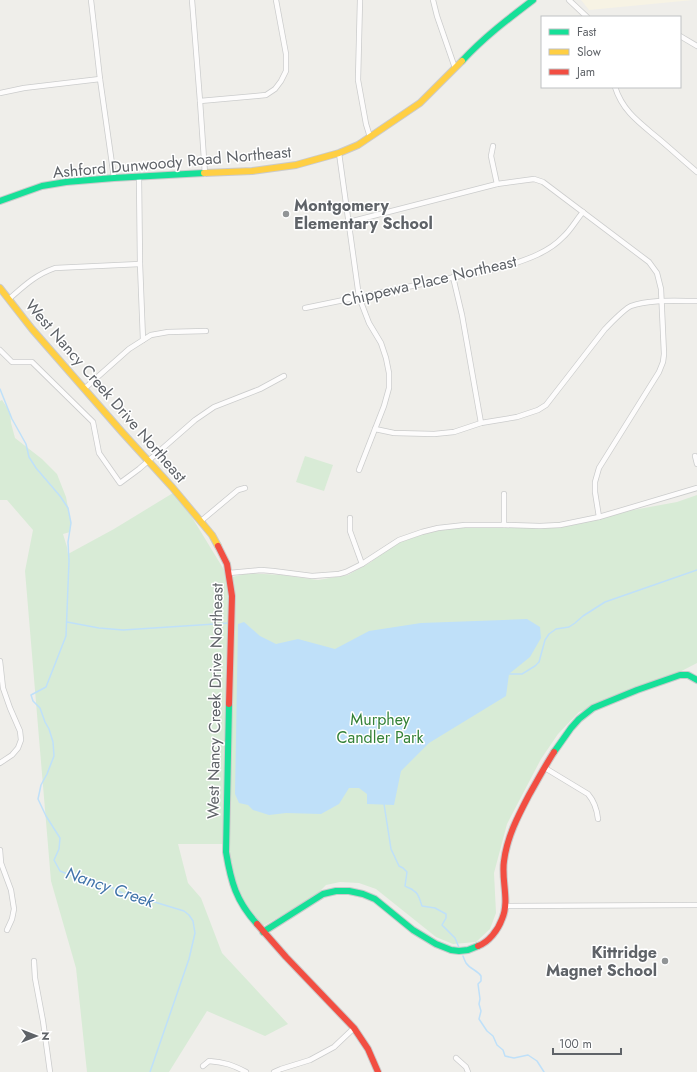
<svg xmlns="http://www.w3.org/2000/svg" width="697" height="1072" viewBox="0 0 697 1072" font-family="Jost,sans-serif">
	<rect width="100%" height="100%" fill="#efeeea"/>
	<polygon fill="#f7f3e4" points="581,0 693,0 589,10"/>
	<g fill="#d8ebd6">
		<path d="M2 400 10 412 11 423 15 438 42 459 57 474 66 497 71 523 70 532 63 534 67 547 68 554 114 529 173 493 190 514 229 578 247 573 282 575 318 580 348 575 371 562 394 542 435 529 461 526H524L573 521 677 502 697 495V663L670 677 579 712 558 734 541 759 507 824 494 873 496 913 490 929 476 942 453 944 436 937 376 889 359 883 340 882 326 885 314 897 263 926C239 909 231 871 229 844H178L188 883 201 898 222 953 288 1024 265 1036 207 1011 169 1072H87L76 968 51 881 25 571 33 530 7 500H0V401Z"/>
		<polygon points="305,456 333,465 324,491 296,482"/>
	</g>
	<polygon fill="#bfe0f9" points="527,619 540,627 541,638 530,657 509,674 506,696 429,743 401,771 394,805 367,804 367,794 359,788 349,788 339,804 321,814 286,813 269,815 253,810 248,805 239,803 235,794 238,624 244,622 260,636 276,644 298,639 335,649 369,631 421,623"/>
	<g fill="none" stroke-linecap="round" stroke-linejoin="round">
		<g stroke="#bfe0f9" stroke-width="1.5">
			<polyline points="0,389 12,419 26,444 29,457 36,468 60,496 68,508 71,523 68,542 69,561 66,636 46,687 31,695 33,701 40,708 45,722 49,729 53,742 54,756 47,774 41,785 38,799 46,816 60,838 59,849 54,860 60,871 85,881 111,887 124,894 148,900 184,911 189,915 193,921 195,933 189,959 150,1072"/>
			<polyline points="67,622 99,628 123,630 230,623"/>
			<polyline points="509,674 522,674 535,666 539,662 545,640 549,634 556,629 569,627 575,623 583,616 605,602 697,570"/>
			<path d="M384 804 391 849 399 866 403 868 407 872 405 886C408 888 411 888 414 891 419 893 420 901 422 906L435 908 446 914V918L442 925 455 938 460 950"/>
			<path d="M463 956C464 959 465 961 466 963 470 969 477 970 481 976V981L478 984 480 999 479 1004 481 1011 479 1019 487 1031 493 1036 497 1045 503 1050 505 1056 514 1058 528 1055 537 1061 544 1072"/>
		</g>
		<defs>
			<g id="street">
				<polyline points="91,0 100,79 114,178"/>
				<polyline points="192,0 200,101 205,174"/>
				<polyline points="360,0 358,80 366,124 370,137"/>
				<polyline points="433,0 437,16 455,68"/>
				<polyline points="569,0 587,17"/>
				<polyline points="680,36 697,46"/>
				<path d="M615 87C623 112 640 123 659 139 672 150 684 161 697 172"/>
				<polyline points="0,93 24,88 100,79"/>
				<polyline points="200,101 256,96 266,95 275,89 281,81 286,71 286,54 276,0"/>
				<polyline points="493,146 491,156 497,184"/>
				<polyline points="339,153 359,297 369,323 381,343 386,358 389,373 389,388 384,406 359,470"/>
				<polyline points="139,177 140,264 143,340"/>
				<polyline points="349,222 497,184 534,179 543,182 649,262 657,273 661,289 664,354 663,362 659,372 599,468 595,482 595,492 599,517"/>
				<polyline points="453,277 462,315 481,423"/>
				<path d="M9 299C24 286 35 275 55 268L140 264"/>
				<path d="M305 308 504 267C525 260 548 253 563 237 571 230 576 220 583 212"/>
				<polyline points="0,350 12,362 32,362 93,422 99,453 120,483 139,469 195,420 214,407 260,389 284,376"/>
				<polyline points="84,389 129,349 151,335 168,332 206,331"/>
				<path d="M375 429 394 433 434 434 454 432 481 423 517 417 538 410 546 405 605 329C611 323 624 309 631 306 649 299 678 301 697 301"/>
				<polyline points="695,456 697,464"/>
				<polyline points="350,518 350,531 362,564"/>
				<polyline points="201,521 238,490 245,488"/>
				<polyline points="504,525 504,494"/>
				<polyline points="229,573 261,570 273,571 312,576 339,574 346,572 362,564 399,540 422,532 438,528 465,525 504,525 540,526 560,525 599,517 697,488"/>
				<polyline points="0,661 3,688 10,708 20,731 21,740 18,748 12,755 0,763"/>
				<path d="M545 768 588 794C594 801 597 810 598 819"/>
				<polyline points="0,850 1,863 11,890 14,909 12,919 7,930"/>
				<polyline points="505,906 697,905"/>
				<polyline points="34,961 35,978 43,1021 50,1072"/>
				<polyline points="456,1058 466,1067 468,1072"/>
				<path d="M203 1066 209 1061C224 1062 233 1065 246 1072"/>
				<polyline points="274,1072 281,1069 310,1060 334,1047 354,1028"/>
			</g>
			<g id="fast">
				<path d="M462 61C483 38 508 19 533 0"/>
				<polyline points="0,201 42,186 66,182 114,178 204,173"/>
				<path d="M229 704 226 852C231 882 236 901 257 924"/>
				<polyline points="554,752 571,728 579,719 593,708 637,690 680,675 688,675 697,680"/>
				<polyline points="263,932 323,894 336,891 349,891 363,894 375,899 413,930 436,944 451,950 459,951 468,950 478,946"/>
			</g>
			<g id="slow">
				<polyline points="204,173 252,171 296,165 339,153 358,145 420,103 462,61"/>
				<polyline points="0,288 32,329 122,432 172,487 212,535 218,546"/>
			</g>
			<g id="jam">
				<polyline points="218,546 227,564 232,596 229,704"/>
				<polyline points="257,924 286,957 354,1028 368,1049 378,1072"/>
				<path d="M478 946C489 942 498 930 502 919 510 901 501 880 504 861 507 837 518 816 529 795 537 781 545 766 554 752"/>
			</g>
		</defs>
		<use href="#street" stroke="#cbcccc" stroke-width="6"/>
		<use href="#fast" stroke="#cacacb" stroke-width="8"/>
		<use href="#slow" stroke="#cacacb" stroke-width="8"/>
		<use href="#jam" stroke="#cacacb" stroke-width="8"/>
		<use href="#street" stroke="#fdfcfc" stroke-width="4.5"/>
		<use href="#fast" stroke="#16e098" stroke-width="6"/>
		<use href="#slow" stroke="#ffcf43" stroke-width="6"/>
		<use href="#jam" stroke="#f24e42" stroke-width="6"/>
	</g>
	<g fill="#919496" stroke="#fff" stroke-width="1.5">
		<circle cx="286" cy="214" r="4"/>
		<circle cx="665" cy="961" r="4"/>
	</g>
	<g text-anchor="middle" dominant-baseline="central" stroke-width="3" stroke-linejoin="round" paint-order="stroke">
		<g font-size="16" fill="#5f6368" stroke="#fff">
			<text transform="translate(172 162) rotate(-5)">Ashford Dunwoody Road Northeast</text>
			<text transform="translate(429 281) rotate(-13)">Chippewa Place Northeast</text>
			<text transform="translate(106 391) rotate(49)">West Nancy Creek Drive Northeast</text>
			<text transform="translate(215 701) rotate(-89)">West Nancy Creek Drive Northeast</text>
		</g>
		<g font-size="16" font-weight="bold" fill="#5f6368" stroke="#fff" text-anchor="start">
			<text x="294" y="205">Montgomery<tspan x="294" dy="18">Elementary School</tspan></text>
			<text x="657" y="952" text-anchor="end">Kittridge<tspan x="657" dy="18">Magnet School</tspan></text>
		</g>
		<g font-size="16" fill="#348238" stroke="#fff">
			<text x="380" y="719">Murphey<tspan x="380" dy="18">Candler Park</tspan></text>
		</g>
		<g font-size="17" font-style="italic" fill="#4174aa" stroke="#fff">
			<text transform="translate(110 887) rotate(19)">Nancy Creek</text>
		</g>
	</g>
	<rect x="541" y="16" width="140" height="72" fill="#ffffff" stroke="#bfc1c3"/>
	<rect x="549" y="29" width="20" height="6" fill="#16e098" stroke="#bfc1c3"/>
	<text x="577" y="36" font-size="12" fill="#5f6368">Fast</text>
	<rect x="549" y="49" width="20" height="6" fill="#ffcf43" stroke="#bfc1c3"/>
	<text x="577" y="56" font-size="12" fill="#5f6368">Slow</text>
	<rect x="549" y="69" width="20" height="6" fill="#f24e42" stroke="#bfc1c3"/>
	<text x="577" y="76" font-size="12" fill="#5f6368">Jam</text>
	<g transform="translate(36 1036) rotate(90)" stroke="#ffffff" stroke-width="3" paint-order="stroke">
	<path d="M0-3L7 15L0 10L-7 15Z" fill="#5f6368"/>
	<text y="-6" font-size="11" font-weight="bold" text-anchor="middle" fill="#5f6368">N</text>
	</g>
	<path d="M553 1048v6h68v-6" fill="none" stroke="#5f6368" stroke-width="2"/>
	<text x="559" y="1048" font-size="12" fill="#5f6368" stroke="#ffffff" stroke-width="3" paint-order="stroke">100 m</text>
</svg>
